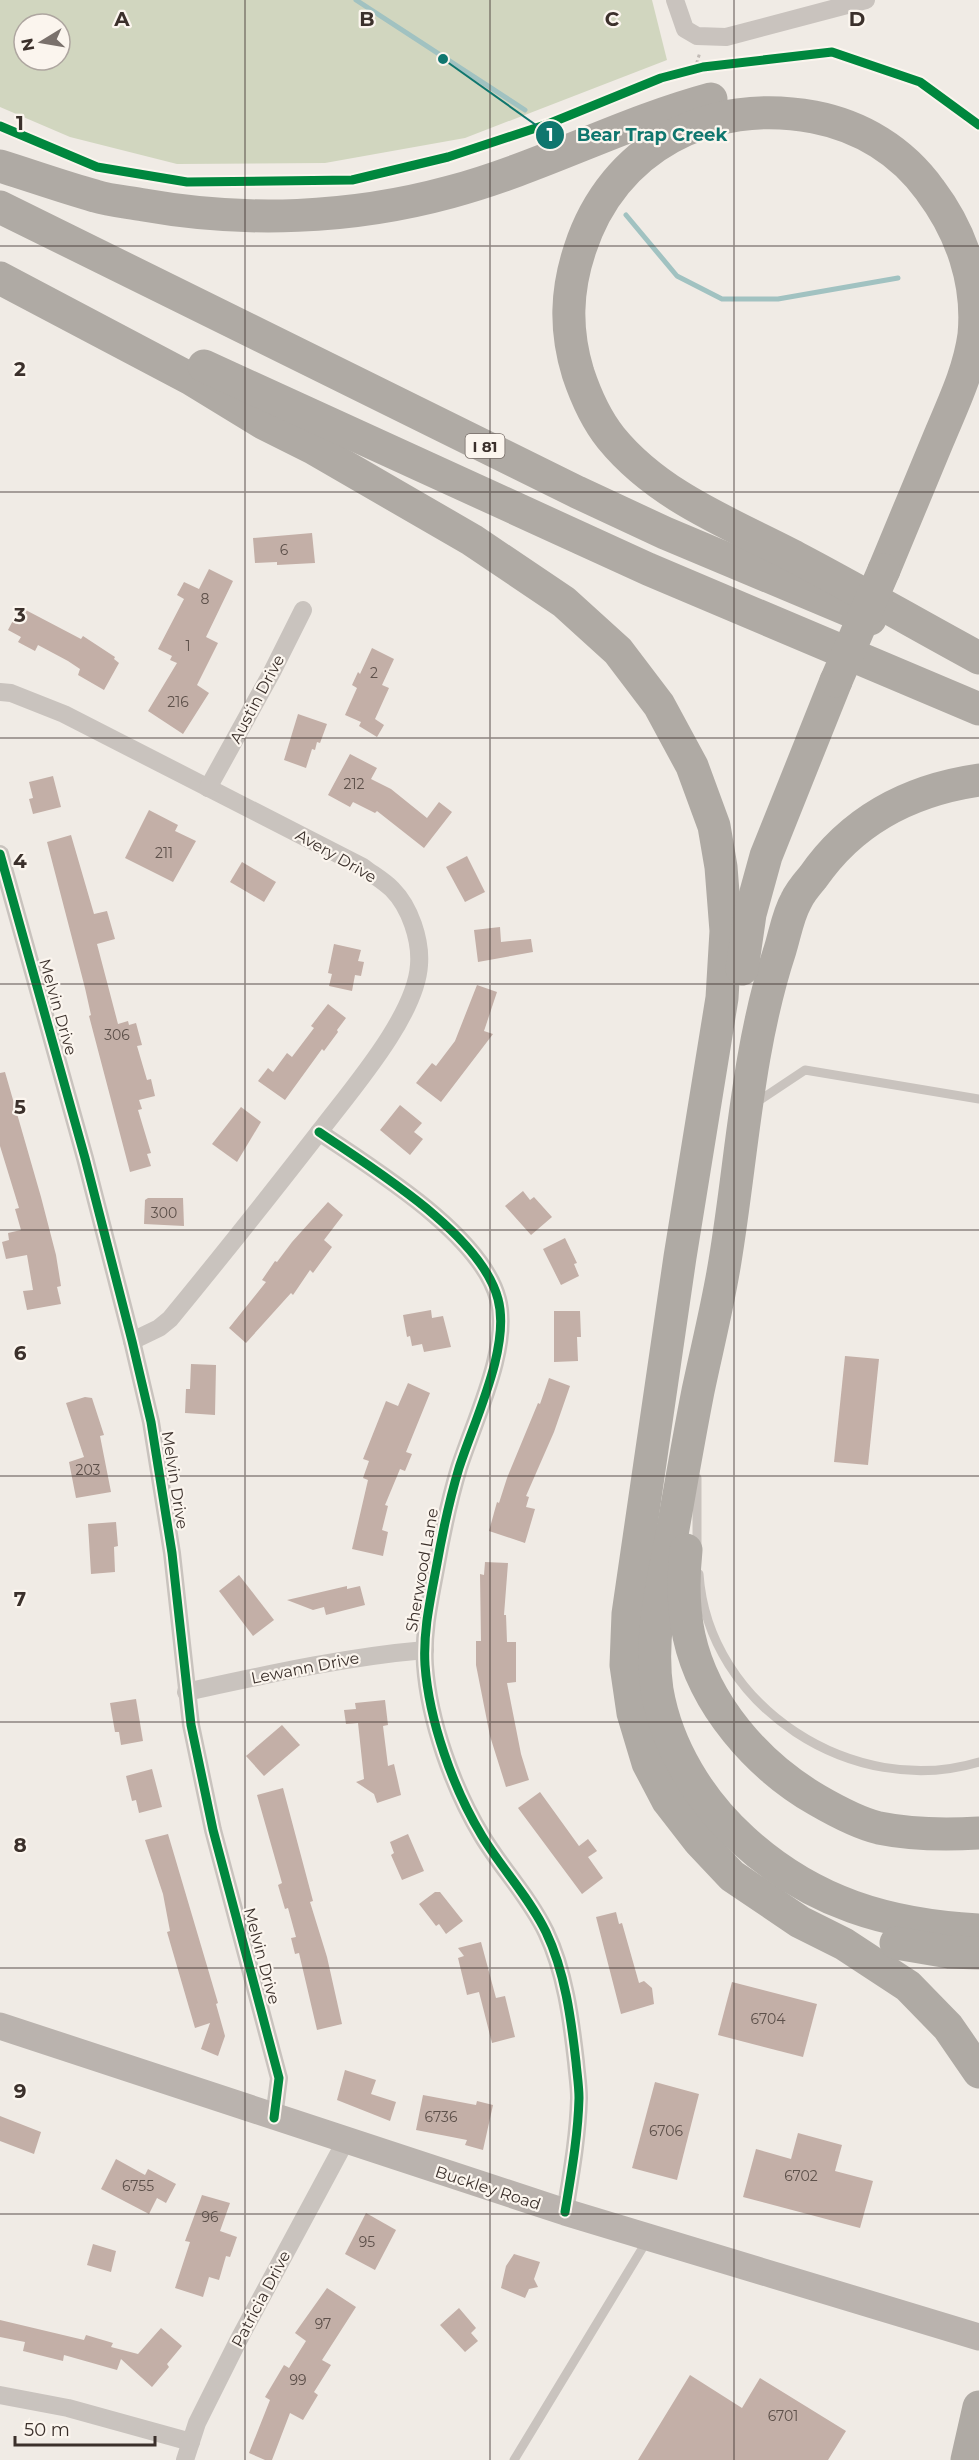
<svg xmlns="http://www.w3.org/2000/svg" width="979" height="2460" viewBox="0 0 979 2460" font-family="Montserrat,sans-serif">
	<rect width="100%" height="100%" fill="#f0ebe5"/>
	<path fill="#d1d6bf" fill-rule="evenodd" d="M0 0H652L667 60 465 138 325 163 177 164 70 137 0 107ZM24 24H60V60H24Z"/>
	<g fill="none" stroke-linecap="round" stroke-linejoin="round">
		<g stroke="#a1c2c1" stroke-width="5">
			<polyline points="356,0 525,110"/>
			<polyline points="626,215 677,276 722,299 778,299 898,278"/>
		</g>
	</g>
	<g fill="#c3afa7">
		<polygon points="312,533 315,563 277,565 277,562 255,563 253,538"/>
		<polygon points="209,569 233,581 206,637 218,643 197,685 209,693 183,734 148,711 177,663 170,660 172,656 158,649 184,599 177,595 184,582 199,589"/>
		<polygon points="20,607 81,639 83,636 115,657 114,659 119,663 104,690 78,675 80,669 68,661 38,645 35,651 18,642 21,637 8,630"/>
		<polygon points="372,648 394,659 382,685 389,688 375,719 384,725 377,737 359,726 361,722 345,715 357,688 352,685 358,672 360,674"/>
		<polygon points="298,714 327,724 320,743 317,742 315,750 312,749 306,768 284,760"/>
		<polygon points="350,754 377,768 371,779 391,789 427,818 439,802 452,812 424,848 377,811 375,813 353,802 350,807 328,795"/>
		<polygon points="53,776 61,807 33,814 29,799 33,798 29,782"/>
		<polygon points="149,810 178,825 175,831 196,841 173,882 125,858"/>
		<polygon points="71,835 94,914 107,911 115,939 97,944 118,1024 128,1021 129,1025 136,1023 142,1045 137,1046 147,1080 151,1079 155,1096 139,1100 142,1109 138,1110 151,1153 147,1154 151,1166 130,1172 89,1016 91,1015 85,988 47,842"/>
		<polygon points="467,856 485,892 465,902 446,867"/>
		<polygon points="242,862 276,882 264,902 230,882"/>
		<polygon points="500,927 501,942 531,939 533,952 478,962 474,930"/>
		<polygon points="334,944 361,950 358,961 364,962 361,976 355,975 352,991 329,986 332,974 328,973"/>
		<polygon points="477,985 497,992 484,1031 493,1034 441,1102 416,1083 432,1063 436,1066 455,1041"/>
		<polygon points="328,1004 346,1018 337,1030 338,1032 324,1051 322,1049 285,1100 258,1081 268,1068 273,1072 287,1053 292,1057 314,1028 311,1026"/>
		<polygon points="5,1072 41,1197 56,1255 61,1286 57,1287 61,1304 27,1310 23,1291 33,1290 27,1255 6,1259 2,1242 9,1240 8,1233 21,1230 15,1209 19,1208 0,1146 0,1073"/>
		<polygon points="400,1105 422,1123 414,1132 423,1139 410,1155 380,1130"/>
		<polygon points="241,1107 261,1122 237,1162 212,1144"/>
		<polygon points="523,1191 530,1200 534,1197 552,1217 531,1235 505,1206"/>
		<polygon points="148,1198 183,1198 184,1226 144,1224 145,1200"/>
		<polygon points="328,1202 343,1215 324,1240 332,1247 313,1273 310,1270 293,1295 291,1293 246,1343 229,1328 266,1282 262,1280 275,1261 277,1262 292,1242"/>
		<polygon points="565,1238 577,1263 574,1264 579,1276 561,1285 543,1249"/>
		<polygon points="431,1310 432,1318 443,1316 451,1347 424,1352 422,1344 412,1346 410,1336 407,1337 403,1315"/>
		<polygon points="554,1311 580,1311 581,1337 577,1337 578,1361 554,1362"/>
		<polygon points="845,1356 879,1359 868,1465 834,1462"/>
		<polygon points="191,1364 216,1365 215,1415 185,1413 186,1389 190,1389"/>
		<polygon points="549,1378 570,1386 554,1432 526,1496 529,1497 526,1507 535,1509 525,1543 489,1531 497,1502 499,1503 507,1478 538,1403 540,1404"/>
		<polygon points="408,1383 430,1393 406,1452 412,1454 405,1471 400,1469 385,1505 388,1506 382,1530 388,1532 383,1556 352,1549 368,1480 363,1478 369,1461 363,1459 386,1401 398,1406"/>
		<polygon points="85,1397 92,1398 104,1435 100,1436 111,1492 76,1498 69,1462 84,1457 66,1403"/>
		<polygon points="116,1522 118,1546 114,1547 115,1572 91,1574 88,1524"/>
		<polygon points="485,1562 508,1563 504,1615 506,1615 507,1642 516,1642 516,1682 507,1683 521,1754 529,1780 506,1787 490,1736 476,1665 476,1641 481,1641 480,1574 484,1575"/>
		<polygon points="239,1575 274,1620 253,1636 219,1591"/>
		<polygon points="347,1586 347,1589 360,1586 365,1605 326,1615 324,1607 313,1610 287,1600"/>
		<polygon points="136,1699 143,1741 121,1745 119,1732 115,1732 110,1703"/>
		<polygon points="385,1700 388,1725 383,1726 388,1766 394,1764 401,1795 377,1803 374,1794 356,1782 364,1779 358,1723 346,1724 344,1710 356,1709 355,1703"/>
		<polygon points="282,1725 300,1745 264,1776 246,1756"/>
		<polygon points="152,1769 162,1807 139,1813 136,1800 132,1801 126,1776"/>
		<polygon points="283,1788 313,1901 310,1902 327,1957 342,2024 317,2030 299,1953 295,1954 291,1938 296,1937 288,1908 285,1909 278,1885 282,1883 257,1795"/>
		<polygon points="540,1792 579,1846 588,1839 597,1851 588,1857 603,1878 582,1894 518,1808"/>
		<polygon points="168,1834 218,2003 216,2004 225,2036 218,2056 201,2049 210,2023 195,2028 167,1932 170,1931 163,1894 145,1840"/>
		<polygon points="408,1834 424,1871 402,1880 391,1855 394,1853 390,1842"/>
		<polygon points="435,1892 440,1892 463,1921 446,1934 439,1924 436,1926 419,1904"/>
		<polygon points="616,1912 619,1924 622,1923 639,1983 644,1981 652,1988 654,2004 621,2014 596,1917"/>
		<polygon points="481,1942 496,1998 505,1996 515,2037 492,2043 479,1992 467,1995 458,1958 464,1956 458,1948"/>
		<polygon points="732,1982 817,2004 803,2057 718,2035"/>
		<polygon points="345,2070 376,2080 371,2094 396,2102 390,2121 337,2100"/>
		<polygon points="655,2082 699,2094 677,2180 632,2168"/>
		<polygon points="423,2095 476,2105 477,2101 493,2105 483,2150 465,2145 467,2140 416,2130"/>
		<polygon points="0,2116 41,2132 34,2154 0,2141"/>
		<polygon points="798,2133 842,2145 835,2171 873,2181 860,2228 743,2197 756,2149 791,2159"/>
		<polygon points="116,2159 145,2175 148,2169 176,2184 166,2203 157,2198 149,2214 101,2189"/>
		<polygon points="202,2195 230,2203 220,2231 237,2237 230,2257 226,2256 219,2280 209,2277 203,2297 175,2288 190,2242 185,2241"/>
		<polygon points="366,2213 396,2230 375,2270 345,2254"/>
		<polygon points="93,2244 116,2251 111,2272 87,2265"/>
		<polygon points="514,2254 540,2262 534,2279 538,2287 529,2289 525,2298 501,2288 506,2266"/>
		<polygon points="327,2288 356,2307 322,2360 331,2365 314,2392 318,2395 303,2420 290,2413 272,2460 265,2460 249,2453 270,2400 265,2397 284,2365 289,2368 306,2341 295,2333"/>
		<polygon points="459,2308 476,2328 471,2333 478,2341 465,2352 440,2325"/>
		<polygon points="0,2320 84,2340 86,2335 113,2343 111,2347 138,2354 161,2328 182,2346 167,2364 169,2367 152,2387 121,2359 117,2370 64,2355 63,2361 23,2351 25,2342 0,2337"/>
		<polygon points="690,2375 742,2408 760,2378 846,2431 828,2460 638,2460"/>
	</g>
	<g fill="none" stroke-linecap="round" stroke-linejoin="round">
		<polyline stroke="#c2bbb6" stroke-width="3" stroke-dasharray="3 3" stroke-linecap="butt" points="695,69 700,52"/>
		<g stroke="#c9c3be" stroke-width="9">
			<polyline points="754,1104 805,1070 979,1099"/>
			<polyline points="697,1478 697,1548"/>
			<path d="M699 1574C708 1707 854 1800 979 1762"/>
			<polyline points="514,2460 648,2239"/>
		</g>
		<g stroke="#c9c3be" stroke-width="18">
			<polyline points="675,0 685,29 697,36 726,37 866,0"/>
			<path d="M0 692 11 693 64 714 363 867C372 874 384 881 392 889 410 907 421 940 419 965 416 1016 351 1090 320 1131 271 1194 221 1257 170 1319L159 1328 132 1341"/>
			<polyline points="208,788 272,672 303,610"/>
			<polyline points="0,854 85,1158 132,1341 151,1422 172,1553 191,1725 213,1830 279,2078 274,2118"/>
			<path d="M319 1132C373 1169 481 1234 498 1299 511 1347 474 1421 459 1468 449 1501 442 1535 436 1569 430 1601 423 1632 425 1665 429 1721 453 1788 482 1836 502 1869 529 1897 546 1932 565 1972 571 2018 576 2062 577 2074 579 2086 579 2098 578 2137 571 2175 565 2212"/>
			<path d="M186 1692C265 1675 344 1657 425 1650"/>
			<polyline points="0,2395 68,2408 191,2442"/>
			<polyline points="185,2460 197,2423 238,2341 345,2142"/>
		</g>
		<polyline stroke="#bab3ae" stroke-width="27" points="0,2026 565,2212 979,2337"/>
		<g stroke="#afaaa4" stroke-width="33">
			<path d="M0 166C32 176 63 187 95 196 111 201 128 202 144 205 245 223 351 219 450 192 540 168 622 123 711 99"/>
			<polyline points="0,207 577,492 665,533 870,619"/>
			<polyline points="0,278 191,379 263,423 313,448 472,540 564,602 618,651 659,705 692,766 714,826 721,867 726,931 722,998 680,1257 628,1614 626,1665 633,1713 648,1763 668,1801 699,1841 732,1876 800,1922 844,1944 908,1986 948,2027 979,2072"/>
			<polyline points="204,366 648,569 979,709"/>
			<path d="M884 570C902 527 920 483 938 440 952 406 969 372 974 335 979 282 961 231 930 190 902 151 861 126 814 117 710 97 613 147 580 249 566 291 565 330 578 373 586 397 595 418 611 438 659 497 732 524 797 558 858 590 918 625 979 658"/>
			<path d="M979 780C910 790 853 819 813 877 807 884 800 892 796 901 788 915 785 934 780 950 747 1050 742 1158 725 1261 718 1305 707 1348 698 1391 689 1437 681 1483 673 1529 663 1581 649 1637 657 1690 667 1748 700 1801 743 1840 812 1903 888 1925 979 1930"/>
			<polyline points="742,969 750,914 766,856 836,681"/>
			<path d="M686 1550C683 1579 683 1608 689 1636 704 1705 758 1766 817 1800 836 1811 858 1823 879 1828 913 1835 945 1835 979 1833"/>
			<polyline points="896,1943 949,1952 979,1953"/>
			<polyline points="967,2460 979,2407"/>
		</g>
		<polyline stroke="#afaaa4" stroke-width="33" points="836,681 884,570"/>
		<defs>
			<g id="cycleway">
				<polyline points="0,126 97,167 187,182 352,180 448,157 548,124 661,78 703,67 832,52 920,82 979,125"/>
				<polyline points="0,854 85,1158 132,1341 151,1422 172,1553 191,1725 213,1830 279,2078 274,2118"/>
				<path d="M319 1132C373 1169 481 1234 498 1299 511 1347 474 1421 459 1468 449 1501 442 1535 436 1569 430 1601 423 1632 425 1665 429 1721 453 1788 482 1836 502 1869 529 1897 546 1932 565 1972 571 2018 576 2062 577 2074 579 2086 579 2098 578 2137 571 2175 565 2212"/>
			</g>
		</defs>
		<use href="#cycleway" stroke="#fbf5ee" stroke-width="13"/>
		<use href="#cycleway" stroke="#00873e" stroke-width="9"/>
	</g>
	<path fill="none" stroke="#3b302b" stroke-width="1.5" stroke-opacity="0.55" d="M245 0V2460M490 0V2460M734 0V2460M0 246H979M0 492H979M0 738H979M0 984H979M0 1230H979M0 1476H979M0 1722H979M0 1968H979M0 2214H979"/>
	<g text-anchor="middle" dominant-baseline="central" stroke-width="4.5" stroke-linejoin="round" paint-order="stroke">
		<g font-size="14" fill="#5d504a">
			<text x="284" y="550">6</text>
			<text x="205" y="599">8</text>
			<text x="188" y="646">1</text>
			<text x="374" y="673">2</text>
			<text x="178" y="702">216</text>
			<text x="354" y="784">212</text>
			<text x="164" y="853">211</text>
			<text x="117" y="1035">306</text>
			<text x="164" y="1213">300</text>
			<text x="88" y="1470">203</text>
			<text x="768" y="2019">6704</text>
			<text x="441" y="2117">6736</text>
			<text x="666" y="2131">6706</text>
			<text x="801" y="2176">6702</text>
			<text x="138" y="2186">6755</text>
			<text x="210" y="2217">96</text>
			<text x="367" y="2242">95</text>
			<text x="323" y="2324">97</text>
			<text x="298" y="2380">99</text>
			<text x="783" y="2416">6701</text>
		</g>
		<rect fill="#fbf5ee" stroke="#756b66" stroke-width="1.5" x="465.5" y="434" width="39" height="24" rx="4.5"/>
		<g font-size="15" font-weight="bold" fill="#3b302b">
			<text x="485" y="446">I 81</text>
		</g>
		<g font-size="16" fill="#3b302b" stroke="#fbf5ee">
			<text transform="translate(257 699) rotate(-62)">Austin Drive</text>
			<text transform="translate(336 856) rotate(30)">Avery Drive</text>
			<text transform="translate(58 1007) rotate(74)">Melvin Drive</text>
			<text transform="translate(175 1480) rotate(81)">Melvin Drive</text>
			<text transform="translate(422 1570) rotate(-80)">Sherwood Lane</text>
			<text transform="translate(305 1668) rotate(-11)">Lewann Drive</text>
			<text transform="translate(262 1956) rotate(75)">Melvin Drive</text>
			<text transform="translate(488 2188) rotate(18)">Buckley Road</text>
			<text transform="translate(261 2299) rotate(-62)">Patricia Drive</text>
		</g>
	</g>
	<g font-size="20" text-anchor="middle" font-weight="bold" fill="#3b302b" stroke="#fbf5ee" stroke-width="4.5" stroke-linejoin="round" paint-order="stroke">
		<text x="122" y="26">A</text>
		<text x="367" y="26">B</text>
		<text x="612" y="26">C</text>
		<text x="857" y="26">D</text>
		<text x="20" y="130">1</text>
		<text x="20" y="376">2</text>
		<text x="20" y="622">3</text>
		<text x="20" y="868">4</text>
		<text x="20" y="1114">5</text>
		<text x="20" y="1360">6</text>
		<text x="20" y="1606">7</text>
		<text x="20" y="1852">8</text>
		<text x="20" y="2098">9</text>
	</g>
	<path fill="none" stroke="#0f766e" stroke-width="2" d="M443 59L550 135"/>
	<g fill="#0f766e" stroke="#fbf5ee" stroke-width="2">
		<circle cx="443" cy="59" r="6"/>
		<circle cx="550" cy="135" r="15"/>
	</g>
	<g font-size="18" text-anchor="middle" font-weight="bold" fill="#fff">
		<text x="550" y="141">1</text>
	</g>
	<g font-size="18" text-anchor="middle" font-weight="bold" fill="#0f766e" stroke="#fbf5ee" stroke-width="4.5" stroke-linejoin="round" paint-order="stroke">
		<text x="652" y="141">Bear Trap Creek</text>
	</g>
	<g transform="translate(42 42) rotate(259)"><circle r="28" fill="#fbf5ee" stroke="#aea6a0" stroke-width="1.5"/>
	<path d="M0-4.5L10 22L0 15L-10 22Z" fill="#7a716c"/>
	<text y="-9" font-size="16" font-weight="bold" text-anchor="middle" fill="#3b302b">N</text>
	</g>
	<path d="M15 2436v9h140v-9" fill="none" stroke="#3b302b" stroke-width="3"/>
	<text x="24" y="2436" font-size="18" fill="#3b302b" stroke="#fbf5ee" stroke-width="4.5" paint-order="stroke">50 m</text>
</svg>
